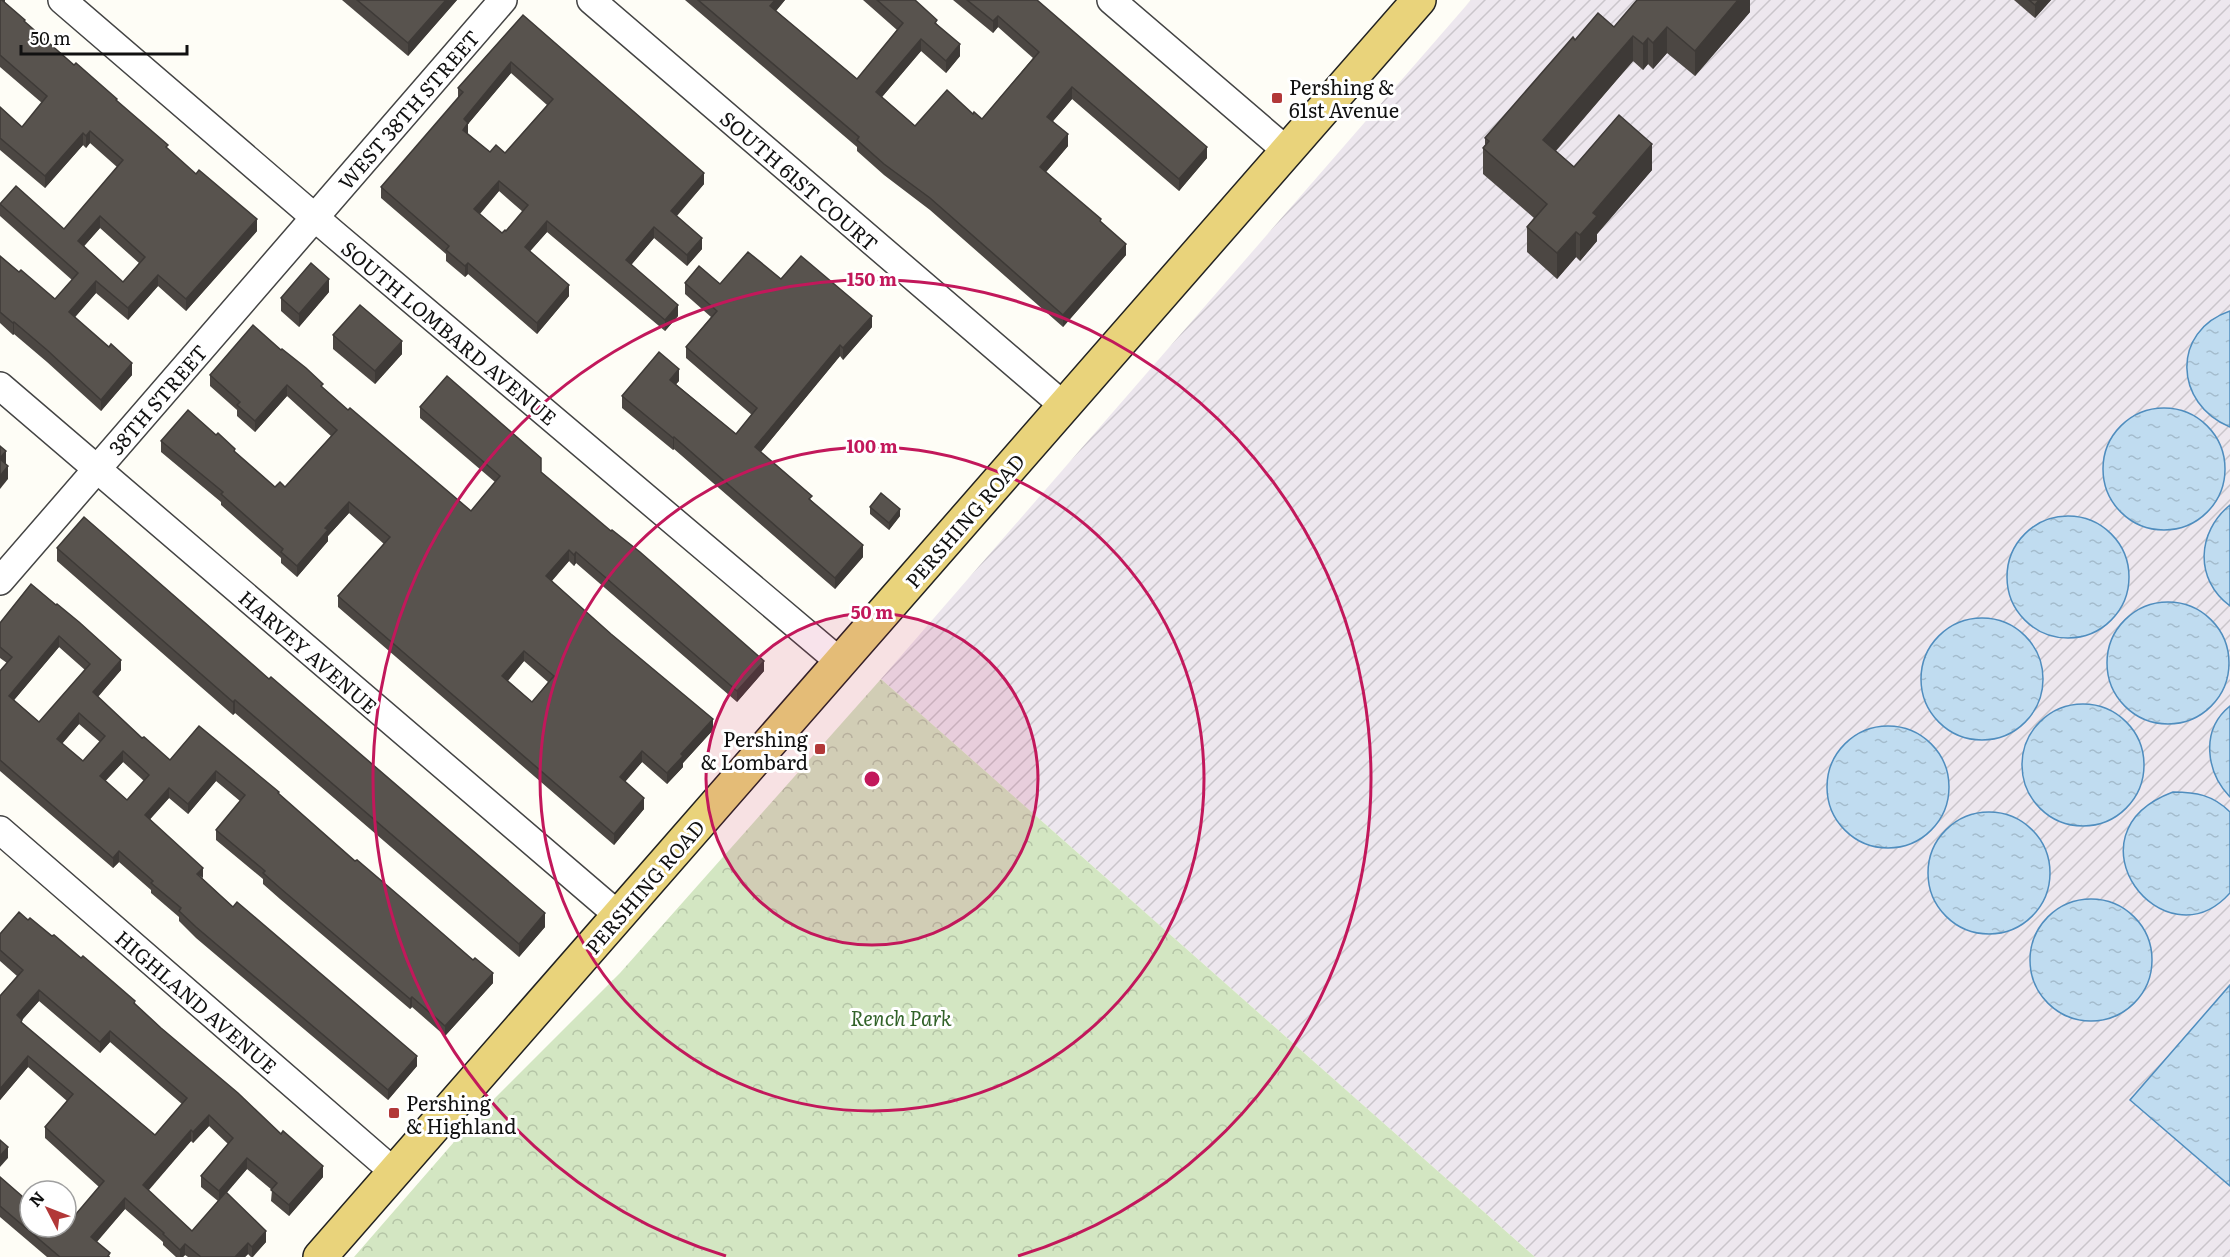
<svg xmlns="http://www.w3.org/2000/svg" width="2230" height="1257" viewBox="0 0 2230 1257" font-family="Literata,serif">
	<defs>
		<pattern id="industrial-furrows" width="10" height="10" patternUnits="userSpaceOnUse" patternTransform="scale(1.5)"><rect width="10" height="10" fill="#ede7ee"/><path d="M-1 1l2-2M0 10L10 0M9 11l2-2" fill="none" stroke="#cac5cb"/></pattern>
		<pattern id="park-crowns" width="20" height="18" patternUnits="userSpaceOnUse" patternTransform="scale(1.5)"><rect width="20" height="18" fill="#d3e6c2"/><path d="M2 6a3 3 0 1 1 6 0M12 15a3 3 0 1 1 6 0" fill="none" stroke="#b4c4a6"/></pattern>
		<pattern id="water-ripples" width="26" height="14" patternUnits="userSpaceOnUse" patternTransform="scale(1.5)"><rect width="26" height="14" fill="#c0dcf0"/><path d="M2 4q2-2 4 0t4 0M15 11q2-2 4 0t4 0" fill="none" stroke="#a4bccd"/></pattern>
	</defs>
	<rect width="100%" height="100%" fill="#fefdf6"/>
	<polygon fill="url(#industrial-furrows)" points="1471,0 2230,0 2230,1257 1535,1257 881,679"/>
	<polygon fill="url(#park-crowns)" points="881,679 1535,1257 354,1257 474,1119 620,973"/>
	<g fill="url(#water-ripples)" stroke="#4f8dbe" stroke-width="1.5">
		<path d="M2230 311V427C2174 404 2171 331 2230 311Z"/>
		<circle cx="2164" cy="469" r="61"/>
		<path d="M2230 505V606C2194 579 2197 532 2230 505Z"/>
		<circle cx="2068" cy="577" r="61"/>
		<circle cx="2168" cy="663" r="61"/>
		<circle cx="1982" cy="679" r="61"/>
		<circle cx="2083" cy="765" r="61"/>
		<path d="M2230 706V797C2206 772 2200 730 2230 706Z"/>
		<circle cx="1888" cy="787" r="61"/>
		<path d="M2173 792C2196 792 2213 795 2230 812V893C2164 967 2061 834 2173 792Z"/>
		<circle cx="1989" cy="873" r="61"/>
		<circle cx="2091" cy="960" r="61"/>
		<polygon points="2230,985 2230,1186 2130,1100"/>
	</g>
	<g fill="none" stroke-linecap="round" stroke-linejoin="round">
		<defs>
			<g id="minor">
				<polyline points="62,0 334,234 840,662"/>
				<polyline points="591,0 1064,406"/>
				<polyline points="1111,0 1287,151"/>
				<polyline points="0,386 618,915"/>
				<polyline points="0,581 503,0"/>
				<polyline points="0,830 394,1172"/>
			</g>
			<polyline id="major" points="320,1257 1419,0"/>
		</defs>
		<use href="#minor" stroke="#444" stroke-width="30"/>
		<use href="#major" stroke="#222" stroke-width="36"/>
		<use href="#minor" stroke="#fff" stroke-width="27"/>
		<use href="#major" stroke="#e9d37b" stroke-width="33"/>
	</g>
	<g fill="#4c4743" fill-rule="evenodd">
		<path d="M0 0H5V3L25 22 74 65 117 101 168 149 257 231 186 311 158 286 128 320 96 293 75 317 132 375 101 411 47 362 14 334 13 335 0 323V256L19 272 55 299 72 280 0 216V204L64 229 117 167 90 143 86 148 83 145 45 188 0 150V107L22 127 42 103 0 67ZM100 228 139 263 123 282 84 246Z"/>
		<polygon points="342,0 457,0 408,56"/>
		<polygon points="685,0 785,0 776,11 857,79 897,30 863,0 915,0 937,24 960,56 946,73 921,51 882,97 915,126 973,114 982,119 1033,58 998,27 993,33 953,0 1037,0 1207,158 1179,191 1072,99 1053,121 1068,146 1046,172 1101,222 1126,255 1063,327 930,210 884,175 857,151 857,147"/>
		<polygon points="1750,0 1750,12 1695,76 1667,53 1653,69 1648,64 1643,70 1633,61 1556,151 1574,167 1652,170 1597,234 1597,241 1580,261 1576,257 1557,279 1527,252 1527,227 1534,218 1483,174 1483,148 1485,145 1485,138 1575,40 1614,27"/>
		<polygon points="2014,0 2051,0 2035,18"/>
		<path d="M523 15 704 184 677 216 702 249 687 266 654 238 631 265 678 316 665 331 547 232 530 251 569 296 537 334 468 274 465 277 446 261V254L381 198V187L458 98V88ZM511 73 547 105 505 153 490 152 468 134V124ZM499 191 523 212 506 231 502 233 480 214Z"/>
		<polygon points="781,279 872,327 843,360 840,356 761,452 812,501 863,557 835,589 674,449 673,450 622,408 622,396 679,381 676,384 736,434 752,415 686,358 686,347 711,317 685,294 685,283 720,284"/>
		<polygon points="329,292 299,327 281,311 281,298"/>
		<polygon points="333,335 402,354 375,384 333,349"/>
		<path d="M210 375 323 388 348 410 471 511 495 482 420 418V407L541 472 764 671 737 702 576 563 574 566 569 561 552 581 713 730 683 763V767L667 784 642 762 625 781 644 809 614 845 338 607V596L384 544 349 513 328 536V541L297 577 281 563V558L221 505V502L161 452V441L235 452 275 487H285L331 436 287 396 255 432 237 416V410L210 386ZM524 661 548 682 532 702 508 681Z"/>
		<polygon points="870,507 900,516 889,530 870,514"/>
		<polygon points="57,548 545,927 519,957 235,713 233,715 57,561"/>
		<path d="M31 584 121 670 98 697 142 738 170 760 199 726 279 794 493 983 445 1036 412 1007 410 1009 280 899 263 884V879L216 840V830L240 801 216 781 188 814 169 798 150 819 202 878 233 907 417 1066 388 1100 196 938 179 921V917L151 893V890L119 862 113 868 0 771V671L7 663 0 658V623ZM59 647 85 670 39 722 14 700ZM79 724 100 742 83 761 62 744ZM123 762 144 781 127 800 105 781Z"/>
		<path d="M28 920 52 936 135 1005 323 1177 289 1216 271 1201 272 1190 247 1169 226 1193 266 1242 253 1257H251L248 1254 245 1257H188L185 1255 183 1257H176L163 1245V1242L125 1209 96 1242 110 1257H47L0 1217V1177L30 1227 76 1214 99 1187 45 1138V1127L67 1101 28 1067 0 1100V996L17 976 0 961V934ZM39 1001 100 1053 110 1042 182 1104 155 1135 22 1023V1020ZM209 1126 228 1144 201 1176V1187L218 1201 192 1231 148 1190 191 1141 193 1143Z"/>
	</g>
	<g fill="#3e3a37">
		<polygon points="446,0 457,0 408,56 408,43"/>
		<polygon points="775,0 785,0 770,18 770,6"/>
		<polygon points="1738,0 1750,0 1750,12 1695,76 1695,51"/>
		<polygon points="2039,0 2051,0 2035,18 2035,5"/>
		<polygon points="998,16 998,27 993,33 993,21"/>
		<polygon points="1667,27 1667,53 1653,69 1653,43"/>
		<polygon points="1633,36 1633,61 1543,165 1543,140"/>
		<polygon points="1648,38 1648,64 1643,70 1643,44"/>
		<polygon points="921,39 921,51 876,104 876,92"/>
		<polygon points="960,44 960,56 946,73 946,61"/>
		<polygon points="511,62 511,73 468,124 468,134 463,141 464,119"/>
		<polygon points="1072,87 1072,99 1047,128 1047,117"/>
		<polygon points="90,131 90,143 86,148 86,136"/>
		<polygon points="83,133 83,145 45,188 45,176"/>
		<polygon points="1068,134 1068,146 1040,179 1040,167"/>
		<polygon points="1652,144 1652,170 1597,234 1597,241 1580,261 1580,235 1593,213"/>
		<polygon points="1207,147 1207,158 1179,191 1179,179"/>
		<polygon points="704,173 704,184 671,222 671,211"/>
		<polygon points="499,181 499,191 474,220 474,209"/>
		<polygon points="100,216 100,228 78,253 78,241"/>
		<polygon points="257,219 257,231 186,311 186,299"/>
		<polygon points="547,221 547,232 525,257 525,247"/>
		<polygon points="654,227 654,238 626,271 626,260"/>
		<polygon points="1576,232 1576,257 1557,279 1557,253"/>
		<polygon points="702,238 702,249 687,266 687,255"/>
		<polygon points="1126,244 1126,255 1063,327 1063,315"/>
		<polygon points="468,263 468,274 465,277 465,266"/>
		<polygon points="158,275 158,286 128,320 128,308"/>
		<polygon points="329,279 329,292 299,327 299,314"/>
		<polygon points="96,281 96,293 69,324 69,312"/>
		<polygon points="569,285 569,296 537,334 537,323"/>
		<polygon points="678,305 678,316 665,331 665,320"/>
		<polygon points="872,316 872,327 843,360 843,348"/>
		<polygon points="14,322 14,334 13,335 13,323"/>
		<polygon points="402,341 402,354 375,384 375,371"/>
		<polygon points="840,345 840,356 755,459 755,447"/>
		<polygon points="132,363 132,375 101,411 101,400"/>
		<polygon points="679,369 679,381 670,391 670,380"/>
		<polygon points="287,385 287,396 255,432 255,421"/>
		<polygon points="674,437 674,449 673,450 673,438"/>
		<polygon points="6,451 6,464 0,471 0,458"/>
		<polygon points="8,466 8,479 0,489 0,476"/>
		<polygon points="349,502 349,513 328,536 328,541 297,577 297,566 325,528"/>
		<polygon points="900,509 900,516 889,530 889,523"/>
		<polygon points="863,545 863,557 835,589 835,578"/>
		<polygon points="569,550 569,561 546,587 546,576"/>
		<polygon points="576,552 576,563 574,566 574,555"/>
		<polygon points="59,636 59,647 9,706 9,696"/>
		<polygon points="524,651 524,661 502,687 502,676"/>
		<polygon points="121,660 121,670 93,702 93,692"/>
		<polygon points="764,661 764,671 737,702 737,691"/>
		<polygon points="235,700 235,713 233,715 233,702"/>
		<polygon points="79,713 79,724 57,749 57,739"/>
		<polygon points="713,719 713,730 683,763 683,767 667,784 667,773 681,754"/>
		<polygon points="123,751 123,762 100,787 100,776"/>
		<polygon points="642,751 642,762 620,788 620,777"/>
		<polygon points="216,771 216,781 188,814 188,804"/>
		<polygon points="169,788 169,798 145,825 145,815"/>
		<polygon points="644,798 644,809 614,845 614,834"/>
		<polygon points="119,851 119,862 113,868 113,858"/>
		<polygon points="203,868 203,878 197,874"/>
		<polygon points="545,913 545,927 519,957 519,944"/>
		<polygon points="493,973 493,983 445,1036 445,1026"/>
		<polygon points="39,990 39,1001 22,1020 22,1031 17,1015"/>
		<polygon points="412,997 412,1007 410,1009 410,999"/>
		<polygon points="110,1031 110,1042 100,1053 100,1042"/>
		<polygon points="28,1056 28,1067 0,1100 0,1089"/>
		<polygon points="417,1056 417,1066 388,1100 388,1090"/>
		<polygon points="209,1115 209,1126 193,1143 193,1132"/>
		<polygon points="191,1130 191,1141 143,1197 143,1185"/>
		<polygon points="8,1147 8,1158 0,1167 0,1156"/>
		<polygon points="247,1158 247,1169 219,1202 219,1191"/>
		<polygon points="323,1166 323,1177 289,1216 289,1205"/>
		<polygon points="125,1198 125,1209 91,1249 91,1237"/>
		<polygon points="266,1231 266,1242 252,1257 252,1247"/>
		<polygon points="248,1243 248,1254 245,1257 235,1257"/>
		<polygon points="185,1244 185,1255 183,1257 180,1257 180,1250"/>
	</g>
	<g fill="#58534e" stroke="#3e3a37" stroke-width="1.5" fill-rule="evenodd">
		<path d="M0 0H4L3 1 25 20 24 21 74 65 76 63 117 99 116 100 168 145 166 147 196 174 199 170 257 219 186 299 158 275 128 308 96 281 69 312 109 347 111 344 132 363 101 400 47 350 14 322 13 323 0 312V256L19 272 21 270 55 299 78 273 0 204 16 186 64 229 123 160 90 131 86 136 83 133 45 176 0 138V107L22 127 47 96 0 55ZM100 216 145 257 123 282 78 241Z"/>
		<polygon points="357,0 446,0 408,43"/>
		<polygon points="698,0 775,0 770,6 857,79 903,23 877,0 915,0 937,20 935,23 960,44 946,61 921,39 876,92 915,126 947,90 973,114 974,112 982,119 1039,52 998,16 993,21 967,0 1037,0 1207,147 1179,179 1072,87 1047,117 1068,134 1040,167 1101,219 1100,221 1126,244 1063,315 930,198 884,164 857,140 859,137"/>
		<polygon points="1637,0 1738,0 1695,51 1667,27 1653,43 1648,38 1643,44 1633,36 1543,140 1574,167 1619,115 1652,144 1593,213 1597,216 1580,235 1576,232 1557,253 1527,227 1547,204 1483,148 1489,141 1485,138 1573,37 1575,40 1598,13 1614,27"/>
		<polygon points="2029,0 2039,0 2035,5"/>
		<path d="M523 15 704 173 671 211 702 238 687 255 654 227 626 260 678 305 665 320 547 221 525 247 569 285 537 323 468 263 465 266 446 250 449 246 381 187 463 92 458 88ZM511 62 553 99 505 153 496 145 490 152 463 130 468 123 464 119ZM499 181 528 205 506 231 505 230 502 233 474 209Z"/>
		<polygon points="748,252 781,279 801,256 872,316 843,348 840,345 755,447 812,496 809,499 863,545 835,578 674,437 673,438 622,396 659,352 679,369 670,380 736,434 757,408 686,347 717,311 685,283 699,266 720,284"/>
		<polygon points="311,263 329,279 299,314 281,298"/>
		<polygon points="360,305 402,341 375,371 333,335"/>
		<path d="M253 325 281 350 282 349 306 368 323 384 321 386 348 410 350 408 471 511 500 476 420 407 447 376 541 458V472L611 531 612 530 640 552 764 661 737 691 576 552 574 555 569 550 546 576 611 634 713 719 681 754 683 756 667 773 642 751 620 777 644 798 614 834 338 596 390 537 349 502 325 528 328 530 297 566 281 552 283 549 221 494 223 492 161 441 188 410 216 435 218 433 235 449 234 451 275 487 280 482 285 487 337 430 287 385 255 421 237 405 240 402 210 375ZM524 651 554 676 532 702 502 676Z"/>
		<polygon points="0,446 6,451 0,458"/>
		<polygon points="0,459 8,466 0,476"/>
		<polygon points="881,493 900,509 889,523 870,507"/>
		<polygon points="84,517 269,679 271,677 545,913 519,944 235,700 233,702 57,548"/>
		<path d="M31 584 56 605 57 604 79 622 121 660 93 692 142 738 144 737 170 760 199 726 279 792 278 793 355 861 357 860 404 900 473 960 475 958 493 973 445 1026 412 997 410 999 280 888 263 873 265 871 216 830 245 795 216 771 188 804 169 788 145 815 203 868 197 874 233 907 237 902 417 1056 388 1090 196 927 179 911 181 908 151 883 153 881 119 851 113 858 0 760V671L12 657 0 647V623ZM59 636 90 664 39 722 9 696ZM79 713 105 736 83 761 57 739ZM123 751 149 775 127 800 100 776Z"/>
		<path d="M19 912 28 920 30 918 52 936 54 935 81 958 83 956 135 1001 134 1003 161 1028 238 1093 281 1134 283 1131 323 1166 289 1205 271 1190 277 1183 247 1158 219 1191 201 1176 233 1138 209 1115 193 1132 191 1130 143 1185 192 1231 226 1192 266 1231 252 1247 248 1243 235 1257H201L185 1244 180 1250 163 1234 164 1233 125 1198 91 1237 110 1253 108 1256 109 1257H60L0 1206V1177L30 1203V1227H66V1205L76 1214 104 1181 45 1127 73 1094 28 1056 0 1089V996L23 970 0 950V934ZM39 990 100 1042 110 1031 187 1098 155 1135 21 1022 22 1020 17 1015Z"/>
		<polygon points="0,1140 8,1147 0,1156"/>
		<polygon points="45,1187 50,1191 42,1191"/>
	</g>
	<circle cx="872" cy="779" r="166" fill="#c2185b" fill-opacity=".12"/>
	<g fill="none" stroke="#c2185b" stroke-width="3">
		<circle cx="872" cy="779" r="166"/>
		<circle cx="872" cy="779" r="332"/>
		<path d="M726 1256A499 499 0 1 1 1018 1256"/>
	</g>
	<g fill="#b23838" stroke="#fff" stroke-width="2">
		<rect x="1271" y="92" width="12" height="12" rx="3"/>
		<rect x="814" y="743" width="12" height="12" rx="3"/>
		<rect x="388" y="1107" width="12" height="12" rx="3"/>
	</g>
	<g text-anchor="middle" dominant-baseline="central" stroke-width="6" stroke-linejoin="round" paint-order="stroke">
		<g font-size="20" fill="#111" stroke="#fff" text-anchor="start">
			<text x="1289" y="86">Pershing &amp;<tspan x="1289" dy="23">61st Avenue</tspan></text>
			<text x="808" y="738" text-anchor="end">Pershing<tspan x="808" dy="23">&amp; Lombard</tspan></text>
			<text x="406" y="1102">Pershing<tspan x="406" dy="23">&amp; Highland</tspan></text>
		</g>
		<g font-size="20" fill="#111" stroke="#fff">
			<text transform="translate(408 109) rotate(-49)">WEST 38TH STREET</text>
			<text transform="translate(800 180) rotate(41)">SOUTH 61ST COURT</text>
			<text transform="translate(450 332) rotate(40)">SOUTH LOMBARD AVENUE</text>
			<text transform="translate(157 399) rotate(-49)">38TH STREET</text>
			<text transform="translate(964 520) rotate(-49)">PERSHING ROAD</text>
			<text transform="translate(309 651) rotate(41)">HARVEY AVENUE</text>
			<text transform="translate(644 886) rotate(-49)">PERSHING ROAD</text>
			<text transform="translate(197 1001) rotate(41)">HIGHLAND AVENUE</text>
		</g>
		<g font-size="20" font-style="italic" fill="#316228" stroke="#fff">
			<text x="901" y="1017">Rench Park</text>
		</g>
	</g>
	<circle cx="872" cy="779" r="9" fill="#c2185b" stroke="#fff" stroke-width="3"/>
	<g font-size="18" text-anchor="middle" font-weight="bold" fill="#c2185b" stroke="#fff" stroke-width="6" stroke-linejoin="round" paint-order="stroke">
		<text x="872" y="286">150 m</text>
		<text x="872" y="453">100 m</text>
		<text x="872" y="619">50 m</text>
	</g>
	<g transform="translate(48 1209) rotate(312)"><circle r="28" fill="#ffffff" stroke="#a0a0a0" stroke-width="1.5"/>
	<path d="M0-4.5L10 22L0 15L-10 22Z" fill="#b23838"/>
	<text y="-9" font-size="16" font-weight="bold" text-anchor="middle" fill="#111111">N</text>
	</g>
	<path d="M21 45v9h166v-9" fill="none" stroke="#111111" stroke-width="3"/>
	<text x="30" y="45" font-size="18" fill="#111111" stroke="#ffffff" stroke-width="4.5" paint-order="stroke">50 m</text>
</svg>
